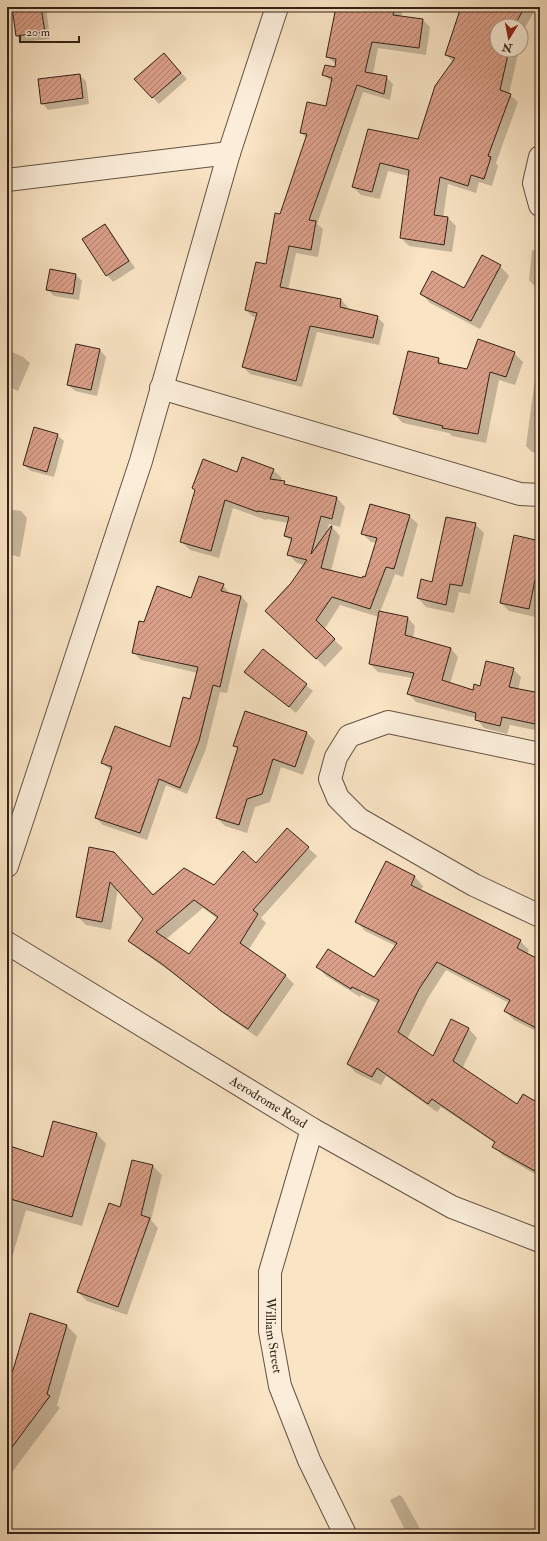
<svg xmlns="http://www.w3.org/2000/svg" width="547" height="1541" viewBox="0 0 547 1541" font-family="'IM FELL Double Pica',serif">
	<defs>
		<pattern id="building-hatch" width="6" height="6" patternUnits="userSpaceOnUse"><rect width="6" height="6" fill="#da9f89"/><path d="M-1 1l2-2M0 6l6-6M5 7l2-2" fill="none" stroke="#b1816f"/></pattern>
	</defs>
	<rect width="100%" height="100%" fill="#f9e4c4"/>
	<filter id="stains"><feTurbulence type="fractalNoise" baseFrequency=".005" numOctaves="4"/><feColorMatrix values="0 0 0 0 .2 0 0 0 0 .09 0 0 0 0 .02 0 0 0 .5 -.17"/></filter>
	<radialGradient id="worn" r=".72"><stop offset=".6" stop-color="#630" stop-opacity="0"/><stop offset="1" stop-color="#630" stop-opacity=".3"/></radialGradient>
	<g fill="#0003" fill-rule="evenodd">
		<polygon points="13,7 46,7 50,39 23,42 17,36"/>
		<polygon points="338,7 403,7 401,17 423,20 430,27 426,55 378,48 373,74 386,77 393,84 390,100 363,92 317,224 323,229 318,257 296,253 288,290 341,300 348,307 347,309 377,317 384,324 379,345 317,332 302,387 250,374 243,367 257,317 253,317 246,310 267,265 280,215 307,138 301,133 327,107 332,82 323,74 335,68 336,64 327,57"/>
		<polygon points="462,7 537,7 521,34 521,26 497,26 497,50 513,50 518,54 509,94 518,102 496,163 498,166 492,186 479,182 476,193 448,184 443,218 448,218 456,226 452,252 409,246 401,238 409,176 388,171 380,199 361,195 353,187 368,130 418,141 453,62 447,55"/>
		<polygon points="170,60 187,79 159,104 136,79"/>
		<polygon points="79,75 86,81 89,104 48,110 42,103"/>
		<polygon points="105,225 111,232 135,268 113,282 107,275"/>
		<polygon points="532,250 540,251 540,289 537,289 529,280"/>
		<polygon points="500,266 509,276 480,329 430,303 421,293 464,289"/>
		<polygon points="76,275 82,281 79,300 54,296 48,290"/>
		<polygon points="100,350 106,357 97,396 75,391 68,385"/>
		<polygon points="10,351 23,357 30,363 18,391 7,386 7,358"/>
		<polygon points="514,353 523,362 515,385 499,380 486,443 452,436 449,433 403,423 394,414 438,359 445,366 468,370"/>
		<polygon points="538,356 540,356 540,453 532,452 526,446"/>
		<polygon points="57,435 64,441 54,477 31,471 24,465"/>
		<polygon points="273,470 282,478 280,482 288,486 337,498 345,507 340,527 329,524 327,533 332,527 340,536 331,571 362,579 366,578 376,543 371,542 362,533 409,516 418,524 403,577 395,574 380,612 408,618 415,626 413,638 451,649 458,657 450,684 474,691 513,669 521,677 518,690 540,694 540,731 510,725 507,734 484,728 476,718 416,702 409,694 413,678 378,672 370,664 379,617 340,605 324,630 343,648 325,667 274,619 291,584 305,565 297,563 288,554 292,542 285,536 288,523 267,519 266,520 233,508 219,558 190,550 182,542 237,473"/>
		<polygon points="7,509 21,511 27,518 20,557 7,554"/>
		<polygon points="475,524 484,533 470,594 459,592 454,613 426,607 418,598 433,583"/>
		<polygon points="540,542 540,618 509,611 501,603"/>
		<polygon points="223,585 230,594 241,596 248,604 227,693 220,692 206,749 187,794 166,785 147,840 103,825 96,818 112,771 102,763 171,748 191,700 198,673 141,660 133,652 145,624 192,599"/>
		<polygon points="263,650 313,691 296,713 246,672"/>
		<polygon points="246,712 307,733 315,741 303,775 281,767 270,802 255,807 247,833 225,826 217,818 238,749 234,745"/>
		<path d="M287 829 317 856 261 918 266 923 249 949 285 975 294 984 257 1037 231 1019 171 972 138 949 129 941 144 919 118 889 111 930 86 925 78 917 90 848 153 896 214 886 256 864ZM203 908 218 919 189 956 165 940Z"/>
		<polygon points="386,863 415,877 423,886 421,891 520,941 529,950 527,954 540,961 540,1033 514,1020 505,1011 509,1003 446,970 428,998 407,1039 433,1058 451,1020 469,1029 477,1038 462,1069 518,1106 540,1105 540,1177 502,1155 494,1146 495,1143 441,1107 437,1112 386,1076 381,1085 356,1073 348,1064 379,1004 361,995 360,997 326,976 318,967 374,978 396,946 365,931 357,922"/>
		<polygon points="97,1134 106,1144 82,1226 26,1210 7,1274 7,1146 43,1158"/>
		<polygon points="133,1161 153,1166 162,1175 151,1220 158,1228 127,1315 87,1301 78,1292 121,1208"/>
		<polygon points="67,1326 77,1336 57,1405 60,1408 7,1479 7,1379"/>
		<polygon points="400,1495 403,1498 423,1534 407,1534 390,1500"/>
	</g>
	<g fill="url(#building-hatch)" stroke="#332116" fill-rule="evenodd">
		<polygon points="12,7 41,7 45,32 16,36"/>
		<polygon points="336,7 395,7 393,15 423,19 419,48 372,42 365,72 387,76 384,94 357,85 309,220 316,221 311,250 289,246 280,287 341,299 340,307 378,316 373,338 310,326 296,381 242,367 257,313 245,310 256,262 266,264 275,213 280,214 307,134 300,133 307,102 326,106 332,78 322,75 325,65 335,67 336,59 326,57"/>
		<polygon points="461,7 525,7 514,26 497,26 497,50 509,50 500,90 511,94 488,156 491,157 484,179 471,175 468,186 440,177 434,215 448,217 444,245 400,238 409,170 380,163 372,192 352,187 368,129 418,139 435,86 455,58 445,55"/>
		<polygon points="164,53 181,73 152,98 134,79"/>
		<polygon points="80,74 83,98 41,104 38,79"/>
		<polygon points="105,224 129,261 106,276 82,239"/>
		<polygon points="482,255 501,265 471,321 420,294 432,271 464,288"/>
		<polygon points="50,269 76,274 73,294 46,290"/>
		<polygon points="478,339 515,352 506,377 490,372 478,434 442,428 443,426 393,414 408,351 439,358 438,363 467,369"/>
		<polygon points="76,344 100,349 91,390 67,385"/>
		<polygon points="34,427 58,434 47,472 23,465"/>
		<polygon points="242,457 274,469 270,479 285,481 284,484 337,497 332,519 321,516 311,554 331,526 332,526 321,568 362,578 363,576 365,577 377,538 361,534 370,504 410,515 394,569 386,567 370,609 332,597 316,620 335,639 316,659 265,611 291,583 307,560 287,555 292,538 284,536 289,517 258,511 258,512 225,500 211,551 180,542 195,490 192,488 203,459 237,472"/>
		<polygon points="446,517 476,523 462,586 450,584 446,605 417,598 421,579 432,582"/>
		<polygon points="514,535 540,541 540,556 529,609 500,603"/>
		<polygon points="199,576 224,584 221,591 241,596 230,643 220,687 213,685 199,741 180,788 159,779 140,833 95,818 112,767 101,763 115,726 170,747 183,697 190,699 198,667 132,653 139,621 144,622 157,586 191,598"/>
		<polygon points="379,611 408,617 405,635 451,648 442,680 473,690 474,684 480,686 486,661 514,668 509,687 540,693 540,725 502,717 500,726 475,720 476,713 407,694 414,673 369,664"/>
		<polygon points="263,649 307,684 289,707 244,672"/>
		<polygon points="245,711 307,732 295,767 273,759 262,794 247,799 239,825 216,818 238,747 233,746"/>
		<path d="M287 828 309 847 253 910 258 914 240 943 286 975 248 1029 221 1011 162 964 128 941 143 919 110 882 102 922 76 917 89 847 114 852 153 895 184 868 214 885 243 851 256 863ZM194 900 218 917 189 954 156 932Z"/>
		<polygon points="386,861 415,876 411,885 521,940 517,948 540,960 540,1030 504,1011 510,1000 437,962 419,989 398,1032 433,1056 451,1019 469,1028 453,1061 517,1104 523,1094 540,1104 540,1174 492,1147 495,1142 432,1099 428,1104 377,1068 372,1077 347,1064 379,1000 352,987 351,989 316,967 328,949 374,977 397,943 355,922"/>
		<polygon points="53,1121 97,1133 72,1217 7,1198 7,1145 43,1157"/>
		<polygon points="132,1160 153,1165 141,1215 150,1218 118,1307 77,1292 109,1203 120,1207"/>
		<polygon points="30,1313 67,1325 47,1394 50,1396 7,1454 7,1378 13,1370"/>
	</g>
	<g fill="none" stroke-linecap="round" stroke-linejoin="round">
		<defs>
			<g id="minor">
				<polyline points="540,157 534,183 540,205"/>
				<polyline points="7,180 229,153"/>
				<polyline points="161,388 520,494 540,495"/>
				<polyline points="540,754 388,722 349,736 336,757 330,779 338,798 359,819 474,885 540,916"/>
				<polyline points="7,866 141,461 229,153 277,7"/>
				<path id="s1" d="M7 943 312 1129 452 1207 540 1241"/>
				<path id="s2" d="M312 1129 270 1272V1331L280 1386 309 1460 345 1534"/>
			</g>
		</defs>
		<use href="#minor" stroke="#645242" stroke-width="24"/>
		<use href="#minor" stroke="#fbedd9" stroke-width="22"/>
	</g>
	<g text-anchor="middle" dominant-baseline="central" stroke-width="3.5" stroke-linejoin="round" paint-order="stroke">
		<g font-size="13" fill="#332116" stroke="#fbedd9">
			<text stroke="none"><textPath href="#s1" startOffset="306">Aerodrome Road</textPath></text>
			<text stroke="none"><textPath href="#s2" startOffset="213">William Street</textPath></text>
		</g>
	</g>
	<rect width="547" height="1541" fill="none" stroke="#f9e4c4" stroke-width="24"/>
	<rect x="8" y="8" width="531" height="1525" fill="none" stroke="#332116" stroke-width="2"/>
	<rect x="12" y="12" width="523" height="1517" fill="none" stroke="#332116"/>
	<g transform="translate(509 38) rotate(190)"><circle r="19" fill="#fbedd9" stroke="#ab9b8b"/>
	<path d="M0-3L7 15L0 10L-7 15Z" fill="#8f2418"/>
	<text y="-6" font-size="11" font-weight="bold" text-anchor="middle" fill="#332116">N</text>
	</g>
	<path d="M20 36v6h59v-6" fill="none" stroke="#332116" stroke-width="2"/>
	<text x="26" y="36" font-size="12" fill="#332116" stroke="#fbedd9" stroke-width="3" paint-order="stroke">20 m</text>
	<rect width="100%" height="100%" filter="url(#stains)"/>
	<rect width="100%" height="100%" fill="url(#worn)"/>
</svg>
